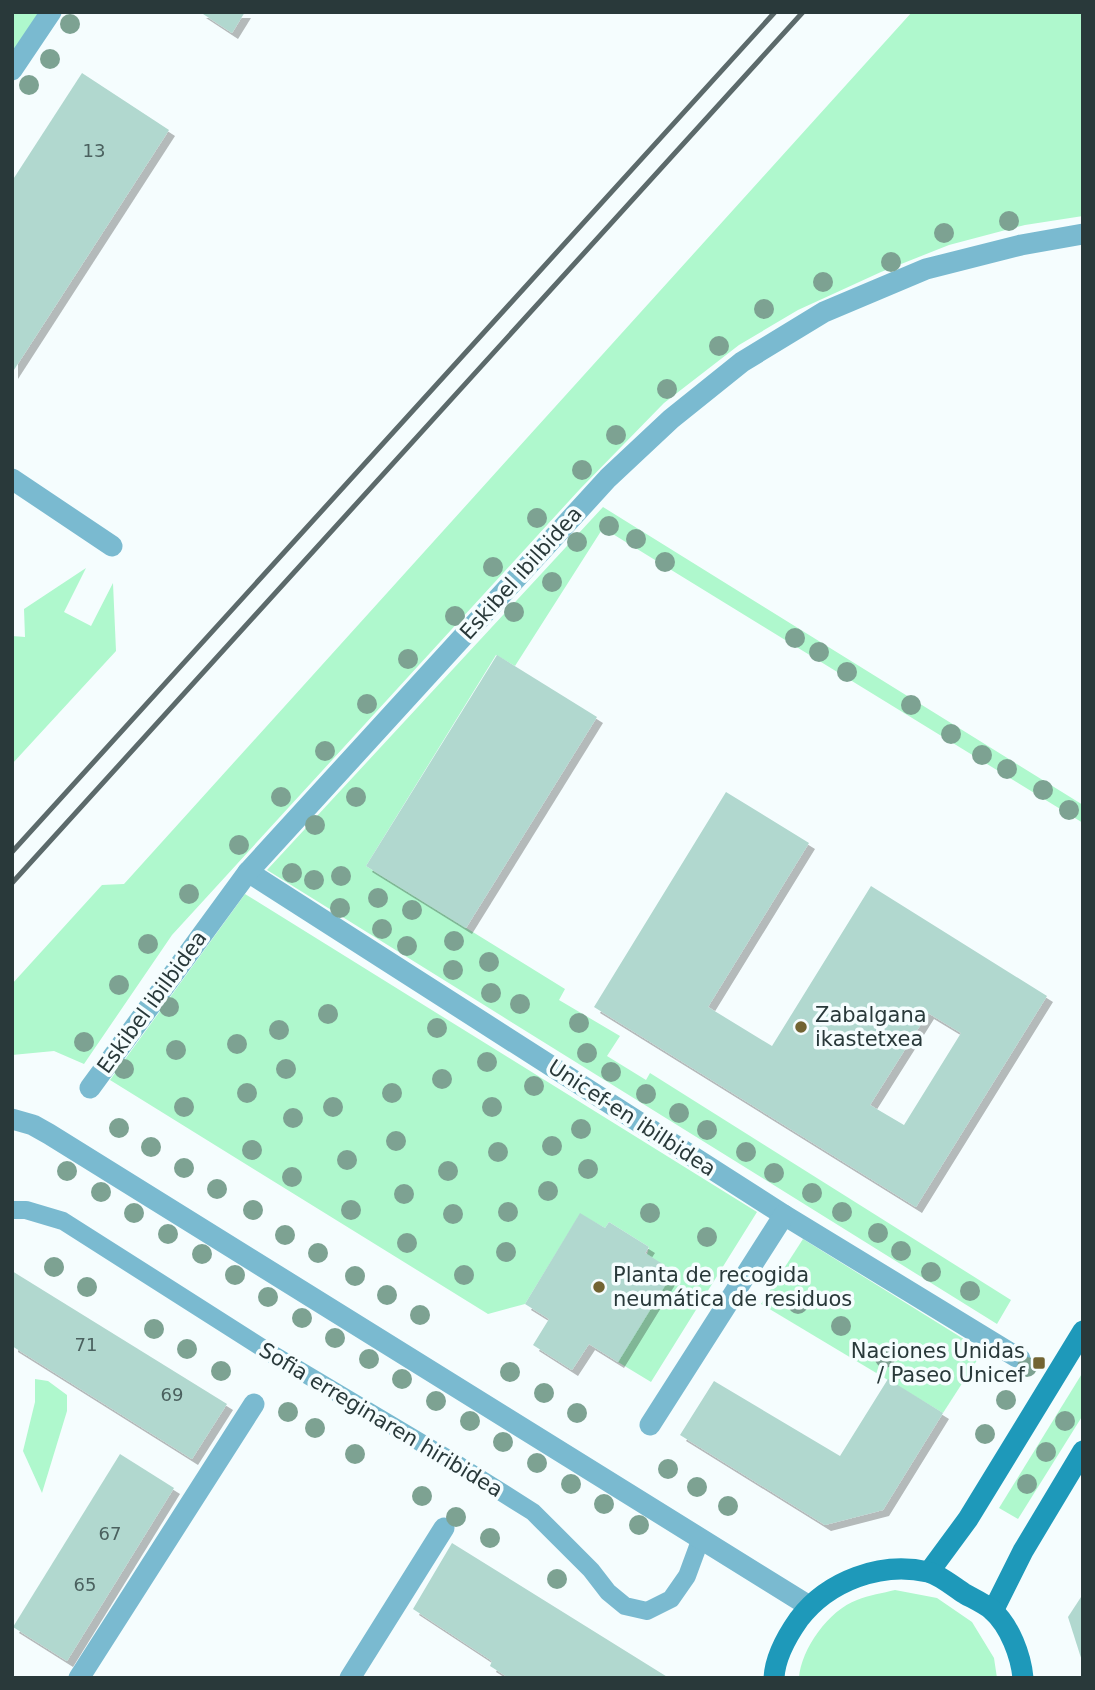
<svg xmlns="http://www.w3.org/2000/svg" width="1095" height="1690" viewBox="0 0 1095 1690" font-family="'DejaVu Sans',sans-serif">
	<defs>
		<filter id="shadow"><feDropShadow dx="6" dy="6" stdDeviation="0" flood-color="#0004"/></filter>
	</defs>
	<rect width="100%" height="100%" fill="#f5fdfe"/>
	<g fill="#aff8cd">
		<polygon points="12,12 39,12 12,54"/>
		<polygon points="912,12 1083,12 1083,216 1025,225 949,245 881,272 798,310 739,345 664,403 580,489 172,935 84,1064 54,1051 12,1055 12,984 102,885 124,884"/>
		<polygon points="603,507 1083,805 1083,823 603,528 515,666 496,655 366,866 565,989 559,1000 620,1036 607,1056 646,1080 650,1073 1011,1300 997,1324 267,870"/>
		<polygon points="86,568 64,612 91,626 113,583 116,651 12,764 12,636 25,637 24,609"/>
		<polygon points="245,894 757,1212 651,1382 618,1362 649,1247 609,1222 605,1228 580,1214 525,1304 488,1314 110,1080"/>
		<polygon points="803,1239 983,1351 943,1413 761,1304"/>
		<polygon points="1083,1372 1083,1415 1018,1519 999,1508"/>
		<polygon points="35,1379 48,1381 67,1395 67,1411 42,1493 23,1451 35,1402"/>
		<path d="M895 1590 937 1598 972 1622 994 1658 997 1678H799C801 1649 829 1610 857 1600 869 1595 883 1593 895 1590Z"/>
	</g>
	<g fill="#b1d8cf" fill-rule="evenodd" filter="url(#shadow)">
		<polygon points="200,12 245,12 232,33"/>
		<polygon points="82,73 169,130 12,373 12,181"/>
		<polygon points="497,655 597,717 466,928 366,866"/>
		<path d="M726 792 809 843 708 1007 772 1046 871 886 1047 996 916 1207 594 1007ZM928 1013 961 1033 904 1125 870 1105Z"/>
		<polygon points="580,1213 605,1228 609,1222 649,1247 645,1253 674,1271 618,1362 589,1344 572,1370 533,1345 549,1319 525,1304"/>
		<polygon points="12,1271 227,1404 192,1459 12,1346"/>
		<polygon points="888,1379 943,1413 883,1510 825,1525 680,1435 714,1381 840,1456"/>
		<polygon points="120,1454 174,1488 67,1661 13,1627"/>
		<polygon points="452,1543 669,1678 509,1678 490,1666 492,1661 413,1609"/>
		<polygon points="1083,1594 1083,1661 1082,1661 1068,1617"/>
	</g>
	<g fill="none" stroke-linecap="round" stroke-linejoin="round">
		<polyline stroke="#7abad0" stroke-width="18" points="12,1210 26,1210 63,1221 272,1354 460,1466 533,1512 591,1570 608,1592 625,1606 647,1611 671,1599 687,1576 701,1538"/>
		<g stroke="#7abad0" stroke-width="21">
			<polyline points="12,70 51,12"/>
			<polyline points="12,479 112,546"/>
			<polyline points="248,872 784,1215 1020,1359"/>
			<polyline points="90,1088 248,872 608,478 671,419 742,362 824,312 926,269 1021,245 1083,234"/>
			<polyline points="12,1119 33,1125 49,1134 809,1606"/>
			<polyline points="650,1425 784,1215"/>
			<polyline points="79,1678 254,1404"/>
			<polyline points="350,1678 444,1528"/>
		</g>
		<g stroke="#1e99ba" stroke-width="21">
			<polyline points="929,1572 968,1519 1083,1331"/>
			<polyline points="993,1611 1023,1551 1083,1451"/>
			<path d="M774 1678C775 1657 787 1636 799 1619 828 1581 881 1561 928 1572 940 1575 954 1587 965 1594 974 1599 985 1604 992 1610 1010 1626 1021 1656 1023 1678"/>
		</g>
		<g stroke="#5c6a6b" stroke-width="5">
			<polyline points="12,852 775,12"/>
			<polyline points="12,883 803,12"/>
		</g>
	</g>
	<g fill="#7da292">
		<circle cx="70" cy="24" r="10"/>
		<circle cx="50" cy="59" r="10"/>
		<circle cx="29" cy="85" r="10"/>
		<circle cx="1009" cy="221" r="10"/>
		<circle cx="944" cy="233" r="10"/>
		<circle cx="891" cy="262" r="10"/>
		<circle cx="823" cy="282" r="10"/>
		<circle cx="764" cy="309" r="10"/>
		<circle cx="719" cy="346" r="10"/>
		<circle cx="667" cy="389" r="10"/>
		<circle cx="616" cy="435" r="10"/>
		<circle cx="582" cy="470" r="10"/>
		<circle cx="537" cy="518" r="10"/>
		<circle cx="609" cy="526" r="10"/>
		<circle cx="636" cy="539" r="10"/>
		<circle cx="577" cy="542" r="10"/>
		<circle cx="665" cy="562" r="10"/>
		<circle cx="493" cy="567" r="10"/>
		<circle cx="552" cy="582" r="10"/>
		<circle cx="514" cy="612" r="10"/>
		<circle cx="455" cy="616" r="10"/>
		<circle cx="795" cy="638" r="10"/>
		<circle cx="819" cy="652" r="10"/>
		<circle cx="408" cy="659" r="10"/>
		<circle cx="847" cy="672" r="10"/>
		<circle cx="367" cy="704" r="10"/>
		<circle cx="911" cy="705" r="10"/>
		<circle cx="951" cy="734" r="10"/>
		<circle cx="325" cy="751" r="10"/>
		<circle cx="982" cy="755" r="10"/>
		<circle cx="1007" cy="769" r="10"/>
		<circle cx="1043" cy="790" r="10"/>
		<circle cx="281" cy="797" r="10"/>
		<circle cx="356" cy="797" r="10"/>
		<circle cx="1069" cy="810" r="10"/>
		<circle cx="315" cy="825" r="10"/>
		<circle cx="239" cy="845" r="10"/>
		<circle cx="292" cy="873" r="10"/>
		<circle cx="341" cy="876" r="10"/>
		<circle cx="314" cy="880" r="10"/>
		<circle cx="189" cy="894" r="10"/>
		<circle cx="378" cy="898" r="10"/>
		<circle cx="340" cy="908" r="10"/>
		<circle cx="412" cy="910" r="10"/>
		<circle cx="382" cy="929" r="10"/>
		<circle cx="454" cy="941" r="10"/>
		<circle cx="148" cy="944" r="10"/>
		<circle cx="407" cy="946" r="10"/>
		<circle cx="489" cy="962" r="10"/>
		<circle cx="453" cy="970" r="10"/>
		<circle cx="119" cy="985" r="10"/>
		<circle cx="491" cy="993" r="10"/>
		<circle cx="520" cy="1004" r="10"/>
		<circle cx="169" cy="1007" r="10"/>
		<circle cx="328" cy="1014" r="10"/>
		<circle cx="579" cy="1023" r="10"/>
		<circle cx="437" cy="1028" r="10"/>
		<circle cx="279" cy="1030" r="10"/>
		<circle cx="84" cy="1042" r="10"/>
		<circle cx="237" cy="1044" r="10"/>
		<circle cx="176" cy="1050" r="10"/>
		<circle cx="587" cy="1053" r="10"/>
		<circle cx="487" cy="1062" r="10"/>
		<circle cx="124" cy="1069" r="10"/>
		<circle cx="286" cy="1069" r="10"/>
		<circle cx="611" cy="1072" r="10"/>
		<circle cx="442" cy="1079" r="10"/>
		<circle cx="534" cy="1086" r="10"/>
		<circle cx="247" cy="1093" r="10"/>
		<circle cx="392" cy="1093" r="10"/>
		<circle cx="646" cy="1094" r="10"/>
		<circle cx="184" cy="1107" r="10"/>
		<circle cx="333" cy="1107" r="10"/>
		<circle cx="492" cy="1107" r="10"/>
		<circle cx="679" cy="1113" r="10"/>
		<circle cx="293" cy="1118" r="10"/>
		<circle cx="119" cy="1128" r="10"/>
		<circle cx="581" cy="1129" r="10"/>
		<circle cx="707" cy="1130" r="10"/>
		<circle cx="396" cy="1141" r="10"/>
		<circle cx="552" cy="1146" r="10"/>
		<circle cx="151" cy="1147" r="10"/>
		<circle cx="252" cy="1150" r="10"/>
		<circle cx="498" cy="1152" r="10"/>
		<circle cx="746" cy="1152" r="10"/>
		<circle cx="347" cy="1160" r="10"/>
		<circle cx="184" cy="1168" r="10"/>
		<circle cx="588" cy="1169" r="10"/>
		<circle cx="67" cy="1171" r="10"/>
		<circle cx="448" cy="1171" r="10"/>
		<circle cx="774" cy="1173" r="10"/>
		<circle cx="292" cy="1177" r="10"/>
		<circle cx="217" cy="1189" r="10"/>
		<circle cx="548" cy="1191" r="10"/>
		<circle cx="101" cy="1192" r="10"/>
		<circle cx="812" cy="1193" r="10"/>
		<circle cx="404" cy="1194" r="10"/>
		<circle cx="253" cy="1210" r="10"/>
		<circle cx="351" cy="1210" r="10"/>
		<circle cx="508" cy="1212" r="10"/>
		<circle cx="842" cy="1212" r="10"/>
		<circle cx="134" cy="1213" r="10"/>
		<circle cx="650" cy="1213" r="10"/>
		<circle cx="453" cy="1214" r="10"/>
		<circle cx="878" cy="1233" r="10"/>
		<circle cx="168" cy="1234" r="10"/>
		<circle cx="285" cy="1235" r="10"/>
		<circle cx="707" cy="1237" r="10"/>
		<circle cx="407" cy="1243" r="10"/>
		<circle cx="901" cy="1251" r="10"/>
		<circle cx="506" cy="1252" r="10"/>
		<circle cx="318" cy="1253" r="10"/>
		<circle cx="202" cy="1254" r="10"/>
		<circle cx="54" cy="1267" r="10"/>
		<circle cx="931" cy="1272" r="10"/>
		<circle cx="235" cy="1275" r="10"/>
		<circle cx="464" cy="1275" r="10"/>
		<circle cx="355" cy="1276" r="10"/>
		<circle cx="87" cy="1287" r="10"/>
		<circle cx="970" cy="1291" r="10"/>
		<circle cx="387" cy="1295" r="10"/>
		<circle cx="268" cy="1297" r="10"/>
		<circle cx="798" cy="1304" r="10"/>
		<circle cx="420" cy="1315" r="10"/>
		<circle cx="302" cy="1318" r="10"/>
		<circle cx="841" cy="1326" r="10"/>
		<circle cx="154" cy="1329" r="10"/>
		<circle cx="335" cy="1338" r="10"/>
		<circle cx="187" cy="1349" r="10"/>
		<circle cx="885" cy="1358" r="10"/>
		<circle cx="369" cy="1359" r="10"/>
		<circle cx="1027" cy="1367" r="10"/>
		<circle cx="221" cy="1371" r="10"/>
		<circle cx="510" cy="1372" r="10"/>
		<circle cx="402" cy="1379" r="10"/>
		<circle cx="544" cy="1393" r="10"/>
		<circle cx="1006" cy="1400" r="10"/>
		<circle cx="436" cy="1401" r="10"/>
		<circle cx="288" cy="1412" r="10"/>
		<circle cx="577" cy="1413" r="10"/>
		<circle cx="470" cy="1421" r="10"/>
		<circle cx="1065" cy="1421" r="10"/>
		<circle cx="315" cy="1428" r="10"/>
		<circle cx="985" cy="1434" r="10"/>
		<circle cx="503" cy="1442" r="10"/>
		<circle cx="1046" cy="1452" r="10"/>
		<circle cx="355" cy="1454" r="10"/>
		<circle cx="537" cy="1463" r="10"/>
		<circle cx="668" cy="1469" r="10"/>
		<circle cx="571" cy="1484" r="10"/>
		<circle cx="1027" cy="1484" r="10"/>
		<circle cx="697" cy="1487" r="10"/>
		<circle cx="422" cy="1496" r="10"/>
		<circle cx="604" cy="1504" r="10"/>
		<circle cx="728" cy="1506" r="10"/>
		<circle cx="456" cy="1517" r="10"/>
		<circle cx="639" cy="1525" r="10"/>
		<circle cx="490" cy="1538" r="10"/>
		<circle cx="557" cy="1579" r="10"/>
	</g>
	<g fill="#726432" stroke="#f5fdfe" stroke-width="2.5">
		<circle cx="801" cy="1027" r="7"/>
		<circle cx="599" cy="1287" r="7"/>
		<rect x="1032" y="1356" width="14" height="14" rx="3.5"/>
	</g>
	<g text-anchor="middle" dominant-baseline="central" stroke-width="7" stroke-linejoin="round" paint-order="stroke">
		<g font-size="18" fill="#4b615f">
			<text x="94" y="150">13</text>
			<text x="86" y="1344">71</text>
			<text x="172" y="1394">69</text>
			<text x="110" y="1533">67</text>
			<text x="85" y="1584">65</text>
		</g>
		<g font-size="21" fill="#29393a" stroke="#f5fdfe">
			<text transform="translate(521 573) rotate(-48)">Eskibel ibilbidea</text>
			<text transform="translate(152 1002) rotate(-54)">Eskibel ibilbidea</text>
			<text transform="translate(632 1118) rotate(33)">Unicef-en ibilbidea</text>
			<text transform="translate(381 1420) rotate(31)">Sofia erreginaren hiribidea</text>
		</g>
		<g font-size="21" fill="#29393a" stroke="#f5fdfe" text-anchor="start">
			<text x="815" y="1015">Zabalgana<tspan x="815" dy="24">ikastetxea</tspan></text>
			<text x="613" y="1275">Planta de recogida<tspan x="613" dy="24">neumática de residuos</tspan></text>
			<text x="1025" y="1351" text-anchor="end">Naciones Unidas<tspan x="1025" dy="24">/ Paseo Unicef</tspan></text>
		</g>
	</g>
	<rect width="1095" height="1690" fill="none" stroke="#29393a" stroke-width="28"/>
</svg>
